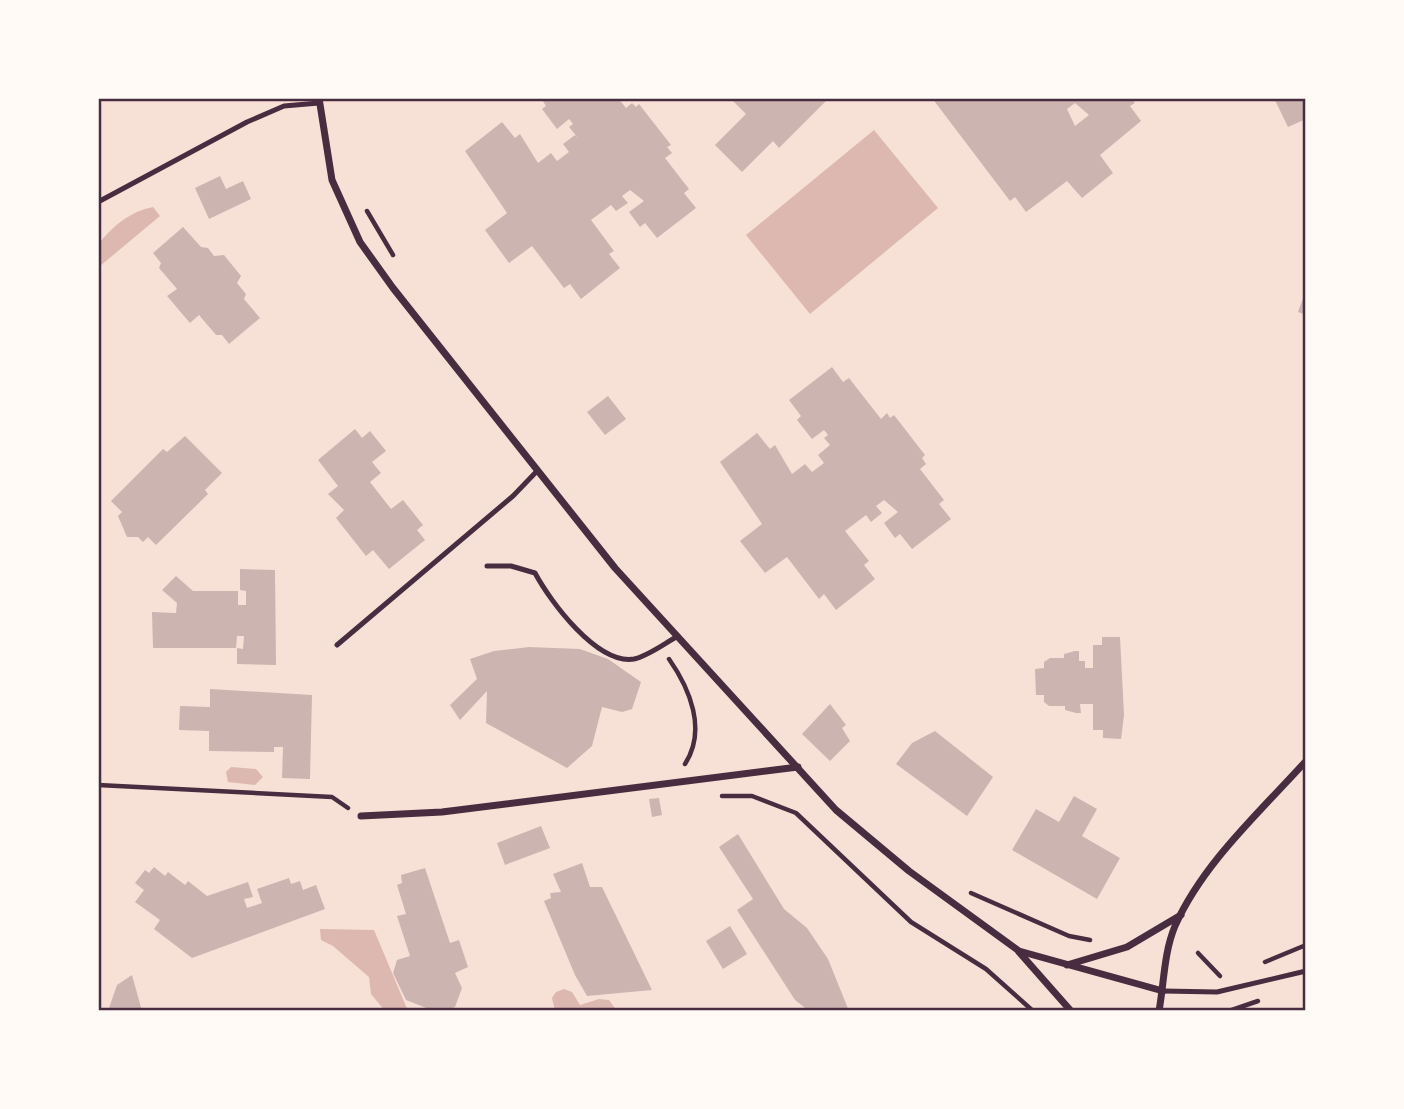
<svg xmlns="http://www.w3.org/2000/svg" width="1404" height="1109" viewBox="0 0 1404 1109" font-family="Overpass,sans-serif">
	<rect width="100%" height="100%" fill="#f7e1d7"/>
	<g fill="#dcb8b0">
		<polygon points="874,130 938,208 810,314 746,235"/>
		<path d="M153 207 160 216 100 266 98 245C111 227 131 211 153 207Z"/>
		<polygon points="231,767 256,769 263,777 255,785 228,782 226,772"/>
		<polygon points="320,929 374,930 408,1011 385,1011 371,994 369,977 333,946 321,940"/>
		<polygon points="564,989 572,992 580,1005 599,999 609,1000 617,1011 555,1011 552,998 556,992"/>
	</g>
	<g fill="#ccb4b1" fill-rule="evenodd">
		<polygon points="541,98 618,98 626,108 632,103 636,107 639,104 671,145 667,147 672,153 665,158 689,189 684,193 696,208 657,238 645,223 640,227 629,212 644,201 630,190 622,196 628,203 616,211 611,205 591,220 614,251 609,254 620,268 581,299 570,284 564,288 532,246 509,263 485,230 507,213 465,151 502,122 515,138 520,134 538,163 551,153 557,161 569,152 563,144 575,135 578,138 569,127 573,124 569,119 557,129 542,109 546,106"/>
		<polygon points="730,98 829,98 779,148 773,141 742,172 715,145 746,114"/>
		<path d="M932 98H1131L1135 103 1130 106 1141 121 1100 155 1113 173 1082 198 1067 181 1026 212 1015 197 1010 201ZM1075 103 1089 115 1075 126 1067 109Z"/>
		<polygon points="1274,98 1306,98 1306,119 1288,127"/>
		<polygon points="220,176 226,189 243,181 251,199 209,219 195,188"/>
		<polygon points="183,227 201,247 208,248 214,256 224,255 241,276 237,283 246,294 244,299 260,318 229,344 222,335 216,335 199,315 190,323 167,296 177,289 159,268 161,263 153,253"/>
		<polygon points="1306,290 1306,315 1298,312"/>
		<polygon points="832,367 843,382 849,378 881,419 887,413 890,418 894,415 925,455 922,458 926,464 920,469 944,500 939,504 951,519 912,549 900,534 895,538 884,523 898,512 884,500 876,506 882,513 871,522 866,515 845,531 869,561 864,565 875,579 836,610 824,594 819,599 787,557 765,573 740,541 762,524 720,462 757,433 770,449 775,445 792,474 805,464 812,472 824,463 818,455 830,445 824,438 828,435 824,430 812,439 797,420 801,416 789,400"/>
		<polygon points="608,396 626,419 605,435 587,412"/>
		<polygon points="355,429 362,438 370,431 386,451 372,462 381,473 370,482 391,509 403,500 423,525 417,530 425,540 389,569 373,550 366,556 336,518 344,510 328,494 338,486 318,460"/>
		<polygon points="185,436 222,473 205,490 208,494 156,545 148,537 143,542 138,537 127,537 118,516 122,512 111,501 163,449 167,452"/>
		<polygon points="240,569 275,570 276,665 237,664 237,648 243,649 244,636 237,636 236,648 153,648 152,612 176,613 177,603 162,590 176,576 193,591 238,591 238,605 246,605 246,591 240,590"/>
		<polygon points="1102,637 1120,637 1124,715 1121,739 1103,738 1103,730 1093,730 1093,704 1080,704 1081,713 1076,713 1065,710 1065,706 1049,706 1044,702 1044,695 1036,695 1035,669 1044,668 1044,662 1050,658 1064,658 1064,654 1075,651 1079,651 1079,661 1085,661 1085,668 1093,668 1093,645 1102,645"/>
		<polygon points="529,647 580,649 608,659 641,682 632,709 622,712 602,707 592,746 567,768 486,723 487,691 460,720 450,705 477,679 470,659 494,651"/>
		<polygon points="210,689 312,695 310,779 282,778 283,747 274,747 274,752 209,751 209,731 179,730 180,706 210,707"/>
		<polygon points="830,704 846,725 842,728 850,741 830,761 802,734"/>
		<polygon points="935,731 993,777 967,816 896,764 912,743"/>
		<polygon points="1074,796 1097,809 1082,836 1120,858 1097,899 1012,850 1036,809 1059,822"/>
		<polygon points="659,798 662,815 652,817 649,799"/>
		<polygon points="541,826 550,848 505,865 497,843"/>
		<polygon points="738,834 784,909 807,928 828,959 849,1011 809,1011 795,1000 737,910 753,899 719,847"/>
		<polygon points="582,863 590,887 602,887 652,990 587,996 575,975 544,901 551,898 550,893 561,892 553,874"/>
		<polygon points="154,867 165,876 168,872 185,885 188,881 207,896 248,882 253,897 244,899 247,908 262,903 257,889 289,878 291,884 300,881 303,890 316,885 325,909 192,958 154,929 160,920 135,902 144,890 135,883 145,870 149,873"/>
		<polygon points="425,868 450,943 459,940 468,967 455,973 462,988 455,1007 445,1011 434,1011 406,1000 393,973 397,960 410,956 397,916 406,914 397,885 402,883 401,875"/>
		<polygon points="730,926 747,954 723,969 706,941"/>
		<polygon points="132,975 142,1011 108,1011 117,985"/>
	</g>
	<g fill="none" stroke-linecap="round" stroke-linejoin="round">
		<g stroke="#4a2c40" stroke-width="4.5">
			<polyline points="367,211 393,255"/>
			<path d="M669 659C690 689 707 730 685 764"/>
			<polyline points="98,785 332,797 348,808"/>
			<polyline points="722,796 752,796 796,813 911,922 986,969 1033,1011"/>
			<polyline points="971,893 1069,936 1090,940"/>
			<polyline points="1198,953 1220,976"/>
			<polyline points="1265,962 1306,945"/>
			<polyline points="1229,1011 1258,1001"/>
		</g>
		<g stroke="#4a2c40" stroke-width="5">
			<polyline points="98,202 247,122 284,106 319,103"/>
			<path d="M487 566H511L535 573C550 601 597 665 634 659 648 656 665 643 678 636"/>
			<polyline points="337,645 513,496 538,470"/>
			<polyline points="1163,991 1217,992 1306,971"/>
		</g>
		<g stroke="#4a2c40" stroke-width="7">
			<polyline points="319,98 332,180 360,242 393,288 615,568 836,810 909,871 1019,951 1163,991"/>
			<polyline points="361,816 442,812 798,767"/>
			<polyline points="1019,952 1071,1011"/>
			<polyline points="1067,965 1127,947 1181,915"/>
			<path d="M1159 1011C1164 983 1164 952 1175 926 1203 863 1260 812 1306 761"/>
		</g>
	</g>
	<rect width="1404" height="1109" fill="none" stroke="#fffaf5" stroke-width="200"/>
	<rect x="100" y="100" width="1204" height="909" fill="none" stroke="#4a2c40" stroke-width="2.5"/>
</svg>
